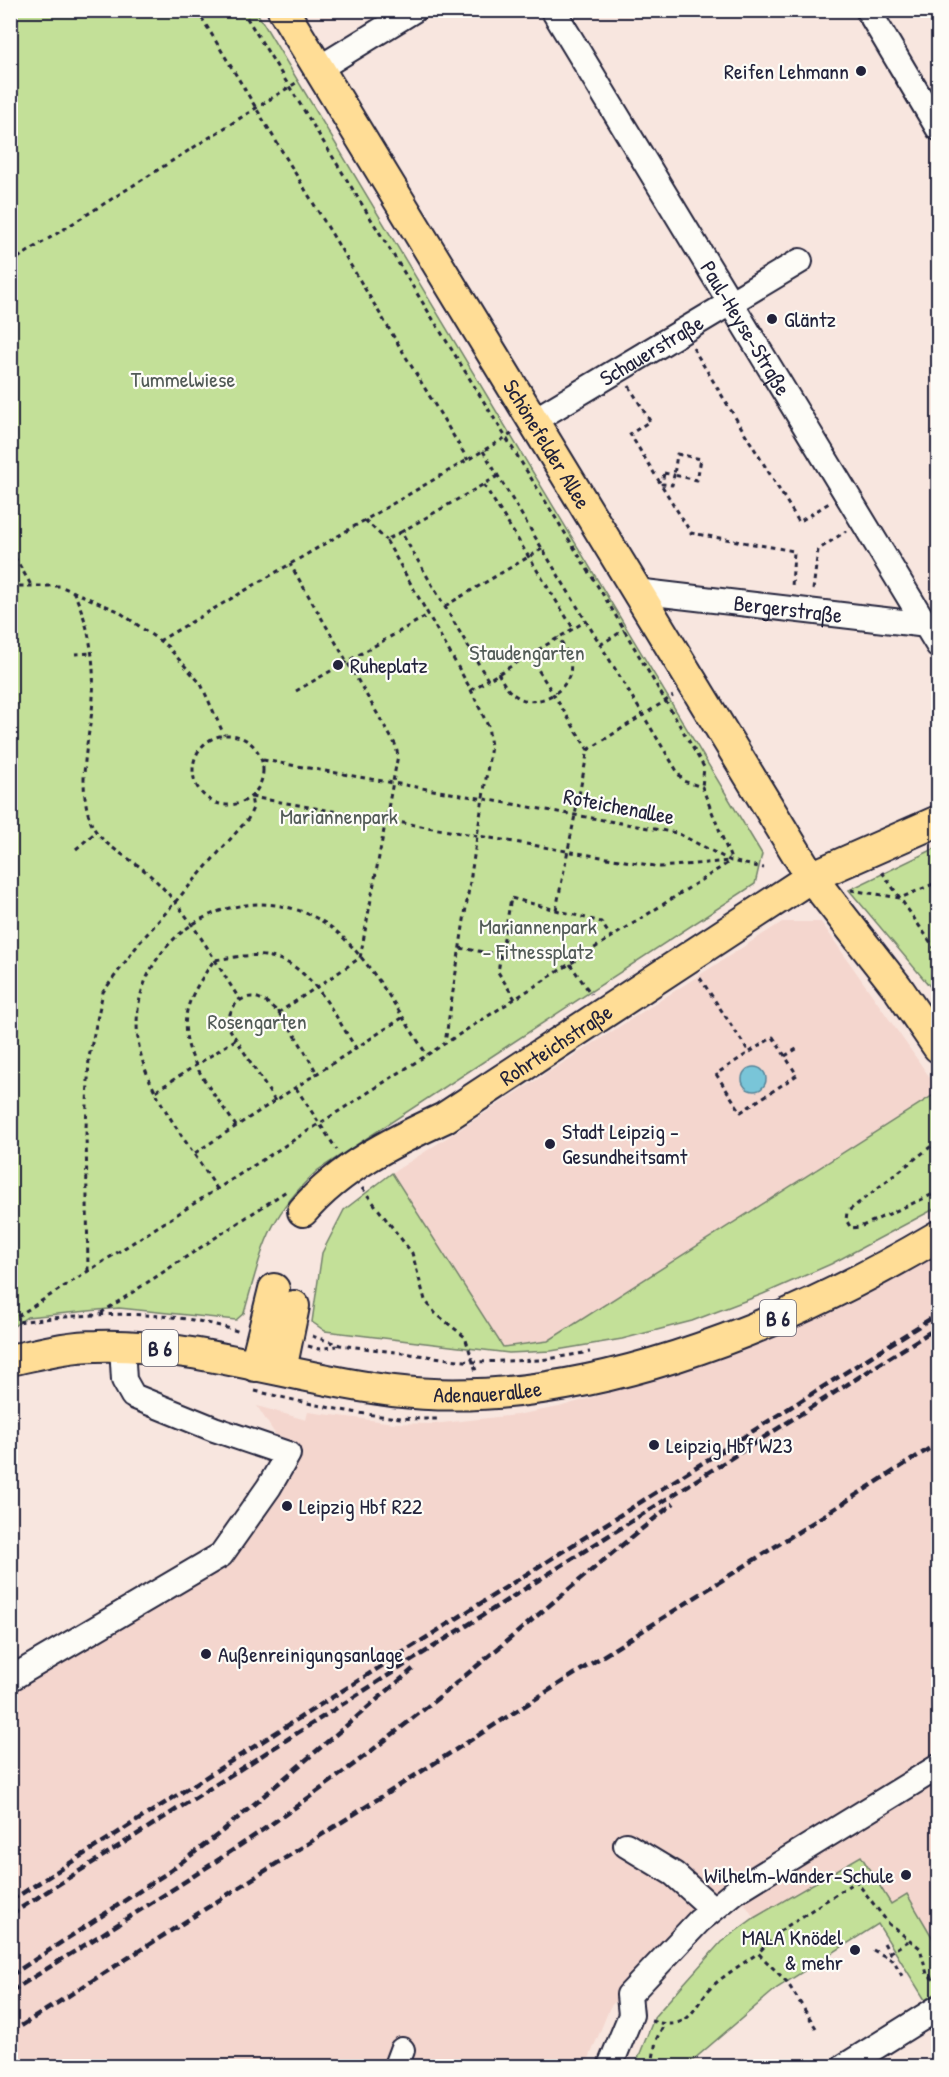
<svg xmlns="http://www.w3.org/2000/svg" width="949" height="2077" viewBox="0 0 949 2077" font-family="'Patrick Hand',sans-serif">
	<rect width="100%" height="100%" fill="#f8e6df"/>
	<filter id="ink" filterUnits="userSpaceOnUse"><feTurbulence type="fractalNoise" baseFrequency=".0167" numOctaves="2"/><feDisplacementMap in="SourceGraphic" scale="12" xChannelSelector="R" yChannelSelector="G"/><feConvolveMatrix kernelMatrix="1 2 1 2 8 2 1 2 1" color-interpolation-filters="sRGB"/></filter>
	<g filter="url(#ink)">
		<g fill="#f4d6ce">
			<polygon points="782,922 821,922 938,1089 938,1207 831,1264 763,1294 692,1321 622,1339 551,1351 509,1353 325,1331 312,1322 322,1253 344,1210 392,1173"/>
			<polygon points="938,1254 938,1947 907,1895 891,1904 860,1856 754,1918 732,1884 693,1918 610,2007 586,2066 11,2066 11,1686 201,1577 288,1454 257,1406 306,1420 308,1412 394,1423 433,1424 516,1415 559,1407 680,1372 802,1325 906,1274"/>
		</g>
		<g fill="#c3e098" stroke="#72816a" stroke-width="1.5">
			<path d="M10 11H256L762 854 755 884 318 1170C266 1218 263 1248 244 1313L236 1320 119 1308 27 1317 11 1328Z"/>
			<polygon points="938,847 938,996 849,890"/>
			<polygon points="938,1092 938,1207 831,1264 763,1294 692,1321 622,1339 551,1351 509,1353 325,1331 312,1322 322,1253 344,1210 392,1173 503,1347 548,1341"/>
			<polygon points="861,1856 891,1904 907,1894 938,1947 938,1992 925,2000 878,1924 777,1988 686,2066 635,2066 655,2016 721,1942 754,1918"/>
		</g>
		<circle fill="#79c5d8" stroke="#568499" stroke-width="1.5" cx="754" cy="1079" r="12"/>
		<g fill="none" stroke-linecap="round" stroke-linejoin="round">
			<defs>
				<g id="minor">
					<path id="s1" d="M553 10 938 645"/>
					<polyline points="868,10 938,128"/>
					<polyline points="318,69 414,10"/>
					<path id="s2" d="M533 421 800 261"/>
					<path id="s3" d="M636 591 936 626"/>
					<polyline points="10,1679 221,1555 269,1487 288,1454 214,1429 133,1396 124,1380 122,1346"/>
					<polyline points="626,1845 674,1874 713,1909"/>
					<polyline points="396,2066 402,2050"/>
					<polyline points="610,2066 631,2015 629,1995 699,1921 736,1891 938,1767"/>
					<polyline points="845,2066 938,2008"/>
				</g>
				<g id="major">
					<path id="s4" d="M283 10 811 877 897 987 938 1047"/>
					<path id="s5" d="M303 1211C341 1167 392 1142 444 1118L811 877 938 821"/>
					<path id="s6" d="M10 1360C39 1354 67 1346 96 1346 197 1343 293 1379 393 1391 577 1413 783 1328 938 1236"/>
					<polyline points="255,1366 274,1289"/>
					<polyline points="281,1370 294,1306"/>
				</g>
			</defs>
			<use href="#minor" stroke="#22223b" stroke-width="28"/>
			<use href="#major" stroke="#22223b" stroke-width="34"/>
			<g stroke="#22223b" stroke-width="3" stroke-dasharray="4.5 4.5" stroke-linecap="butt">
				<polyline points="197,10 468,460"/>
				<polyline points="242,10 610,606 704,767 702,787"/>
				<polyline points="10,263 299,81"/>
				<polyline points="693,348 799,522 829,503"/>
				<polyline points="629,386 650,421 630,434 691,533 794,551 792,588"/>
				<polyline points="483,451 683,781 702,787 731,859"/>
				<polygon points="677,454 701,459 697,480 674,475"/>
				<polygon points="664,473 674,475 672,485 662,484"/>
				<polyline points="498,476 401,532 488,680 586,621"/>
				<polyline points="484,485 573,628"/>
				<polyline points="365,520 386,540"/>
				<polyline points="401,532 386,540 471,690 488,726 491,746 445,1043"/>
				<polyline points="10,549 31,585"/>
				<polyline points="10,586 60,586 118,611 167,646 201,684 224,735"/>
				<polyline points="813,590 818,550 846,531"/>
				<path d="M73 591C92 629 96 670 92 711 87 748 78 783 90 820 97 841 121 853 139 866 183 900 210 954 240 1000"/>
				<polyline points="445,606 542,549"/>
				<polyline points="159,641 515,432"/>
				<polyline points="600,645 624,630"/>
				<polyline points="75,654 92,653"/>
				<polyline points="529,655 588,750 556,910"/>
				<path d="M498 673C503 682 507 691 516 696 534 709 565 694 570 673 573 660 565 647 558 637"/>
				<polyline points="471,690 488,680"/>
				<polyline points="296,691 428,615"/>
				<circle cx="228" cy="770" r="35"/>
				<polyline points="588,750 673,696"/>
				<polyline points="263,760 677,833 731,861 764,868"/>
				<polyline points="251,797 660,867 730,861"/>
				<polyline points="76,849 97,831"/>
				<polyline points="882,872 938,953"/>
				<polyline points="851,890 900,898 938,882"/>
				<polyline points="460,948 501,955"/>
				<polyline points="570,964 591,994"/>
				<polyline points="700,978 749,1052"/>
				<polyline points="515,999 498,972 511,898 601,922 611,937"/>
				<polyline points="278,1013 360,958 398,755 395,744 290,564"/>
				<polygon points="773,1037 797,1075 741,1112 716,1074"/>
				<polyline points="785,1056 798,1048"/>
				<polyline points="296,1088 337,1150"/>
				<polyline points="156,1091 235,1040"/>
				<path d="M275 1101 229 1028C228 1018 230 1006 241 1000 272 982 304 1052 317 1073"/>
				<path d="M236 1126C213 1091 173 1049 189 1004 194 989 205 974 214 960 230 958 248 954 265 956 311 961 333 1014 356 1048"/>
				<polyline points="938,1141 847,1212 846,1220 851,1228 860,1227 938,1192"/>
				<polyline points="195,1153 402,1018"/>
				<polyline points="362,1188 412,1253 425,1300 435,1313 465,1337 476,1371"/>
				<path d="M217 1189C192 1148 150 1098 140 1051 117 946 234 866 325 923 364 948 401 1016 427 1055"/>
				<polyline points="88,1271 86,1128 89,1057 103,992 140,942 248,819 253,808 251,797"/>
				<polyline points="101,1313 288,1190"/>
				<polyline points="10,1321 731,861"/>
				<path d="M10 1323C87 1313 166 1307 240 1332"/>
				<polyline points="312,1336 340,1345 473,1362 541,1360 590,1352"/>
				<polyline points="308,1346 319,1349 337,1346"/>
				<path d="M255 1391C316 1405 374 1420 437 1419"/>
				<polyline points="884,1943 893,1959"/>
				<polyline points="873,1950 894,1961 902,1976"/>
				<polyline points="889,1953 910,1940"/>
				<path d="M651 2021C695 2033 690 2005 716 1983 729 1972 744 1963 758 1953"/>
				<polyline points="816,2028 787,1982 758,1953 780,1931 856,1881 889,1924 920,1948 927,1974 938,1983"/>
				<polyline points="652,2066 656,2040 664,2024"/>
			</g>
			<use href="#minor" stroke="#fdfcf7" stroke-width="24"/>
			<use href="#major" stroke="#ffdd96" stroke-width="30"/>
			<g stroke="#22223b" stroke-width="4.5" stroke-dasharray="9 4.5" stroke-linecap="butt">
				<polyline points="10,1901 938,1314"/>
				<polyline points="10,1915 938,1327"/>
				<polyline points="10,1976 170,1871 220,1833 413,1669"/>
				<path d="M10 1992C111 1928 214 1866 311 1796 437 1705 552 1600 674 1503"/>
				<polyline points="10,2033 938,1443"/>
			</g>
		</g>
	</g>
	<g fill="#22223b" stroke="#fdfcf7" stroke-width="2">
		<circle cx="861" cy="71" r="6"/>
		<circle cx="772" cy="319" r="6"/>
		<circle cx="338" cy="665" r="6"/>
		<circle cx="550" cy="1144" r="6"/>
		<circle cx="654" cy="1445" r="6"/>
		<circle cx="287" cy="1506" r="6"/>
		<circle cx="206" cy="1654" r="6"/>
		<circle cx="906" cy="1875" r="6"/>
		<circle cx="855" cy="1950" r="6"/>
	</g>
	<g text-anchor="middle" dominant-baseline="central" stroke-width="4.5" stroke-linejoin="round" paint-order="stroke">
		<g fill="#fdfcf7" stroke="#646373" stroke-width="1.5">
			<rect x="760" y="1300" width="36" height="36" rx="4.5"/>
			<rect x="142" y="1330" width="36" height="36" rx="4.5"/>
		</g>
		<g font-size="21" font-weight="bold" fill="#22223b">
			<text x="778" y="1318">B 6</text>
			<text x="160" y="1348">B 6</text>
		</g>
		<g font-size="22" fill="#22223b" stroke="#fdfcf7" text-anchor="start">
			<text x="849" y="71" text-anchor="end">Reifen Lehmann</text>
			<text x="784" y="319">Gläntz</text>
			<text x="350" y="665">Ruheplatz</text>
			<text x="562" y="1131">Stadt Leipzig -<tspan x="562" dy="25">Gesundheitsamt</tspan></text>
			<text x="666" y="1445">Leipzig Hbf W23</text>
			<text x="299" y="1506">Leipzig Hbf R22</text>
			<text x="218" y="1654">Außenreinigungsanlage</text>
			<text x="894" y="1875" text-anchor="end">Wilhelm-Wander-Schule</text>
			<text x="843" y="1937" text-anchor="end">MALA Knödel<tspan x="843" dy="25">&amp; mehr</tspan></text>
		</g>
		<g font-size="22" fill="#22223b" stroke="#fdfcf7">
			<text stroke="none"><textPath href="#s1" startOffset="372">Paul-Heyse-Straße</textPath></text>
			<text stroke="none"><textPath href="#s2" startOffset="138">Schauerstraße</textPath></text>
			<text stroke="none"><textPath href="#s4" startOffset="508">Schönefelder Allee</textPath></text>
			<text stroke="none"><textPath href="#s3" startOffset="153">Bergerstraße</textPath></text>
			<text transform="translate(619 806) rotate(11)">Roteichenallee</text>
			<text stroke="none"><textPath href="#s5" startOffset="304">Rohrteichstraße</textPath></text>
			<text stroke="none"><textPath href="#s6" startOffset="483">Adenauerallee</textPath></text>
		</g>
		<g font-size="22" fill="#525b57" stroke="#fdfcf7">
			<text x="183" y="379">Tummelwiese</text>
			<text x="527" y="652">Staudengarten</text>
			<text x="339" y="816">Mariannenpark</text>
			<text x="538" y="926">Mariannenpark<tspan x="538" dy="25">- Fitnessplatz</tspan></text>
			<text x="257" y="1021">Rosengarten</text>
		</g>
	</g>
	<rect width="949" height="2077" fill="none" stroke="#fdfcf7" stroke-width="36"/>
	<rect x="18" y="18" width="913" height="2041" fill="none" stroke="#22223b" stroke-width="2" filter="url(#ink)"/>
</svg>
